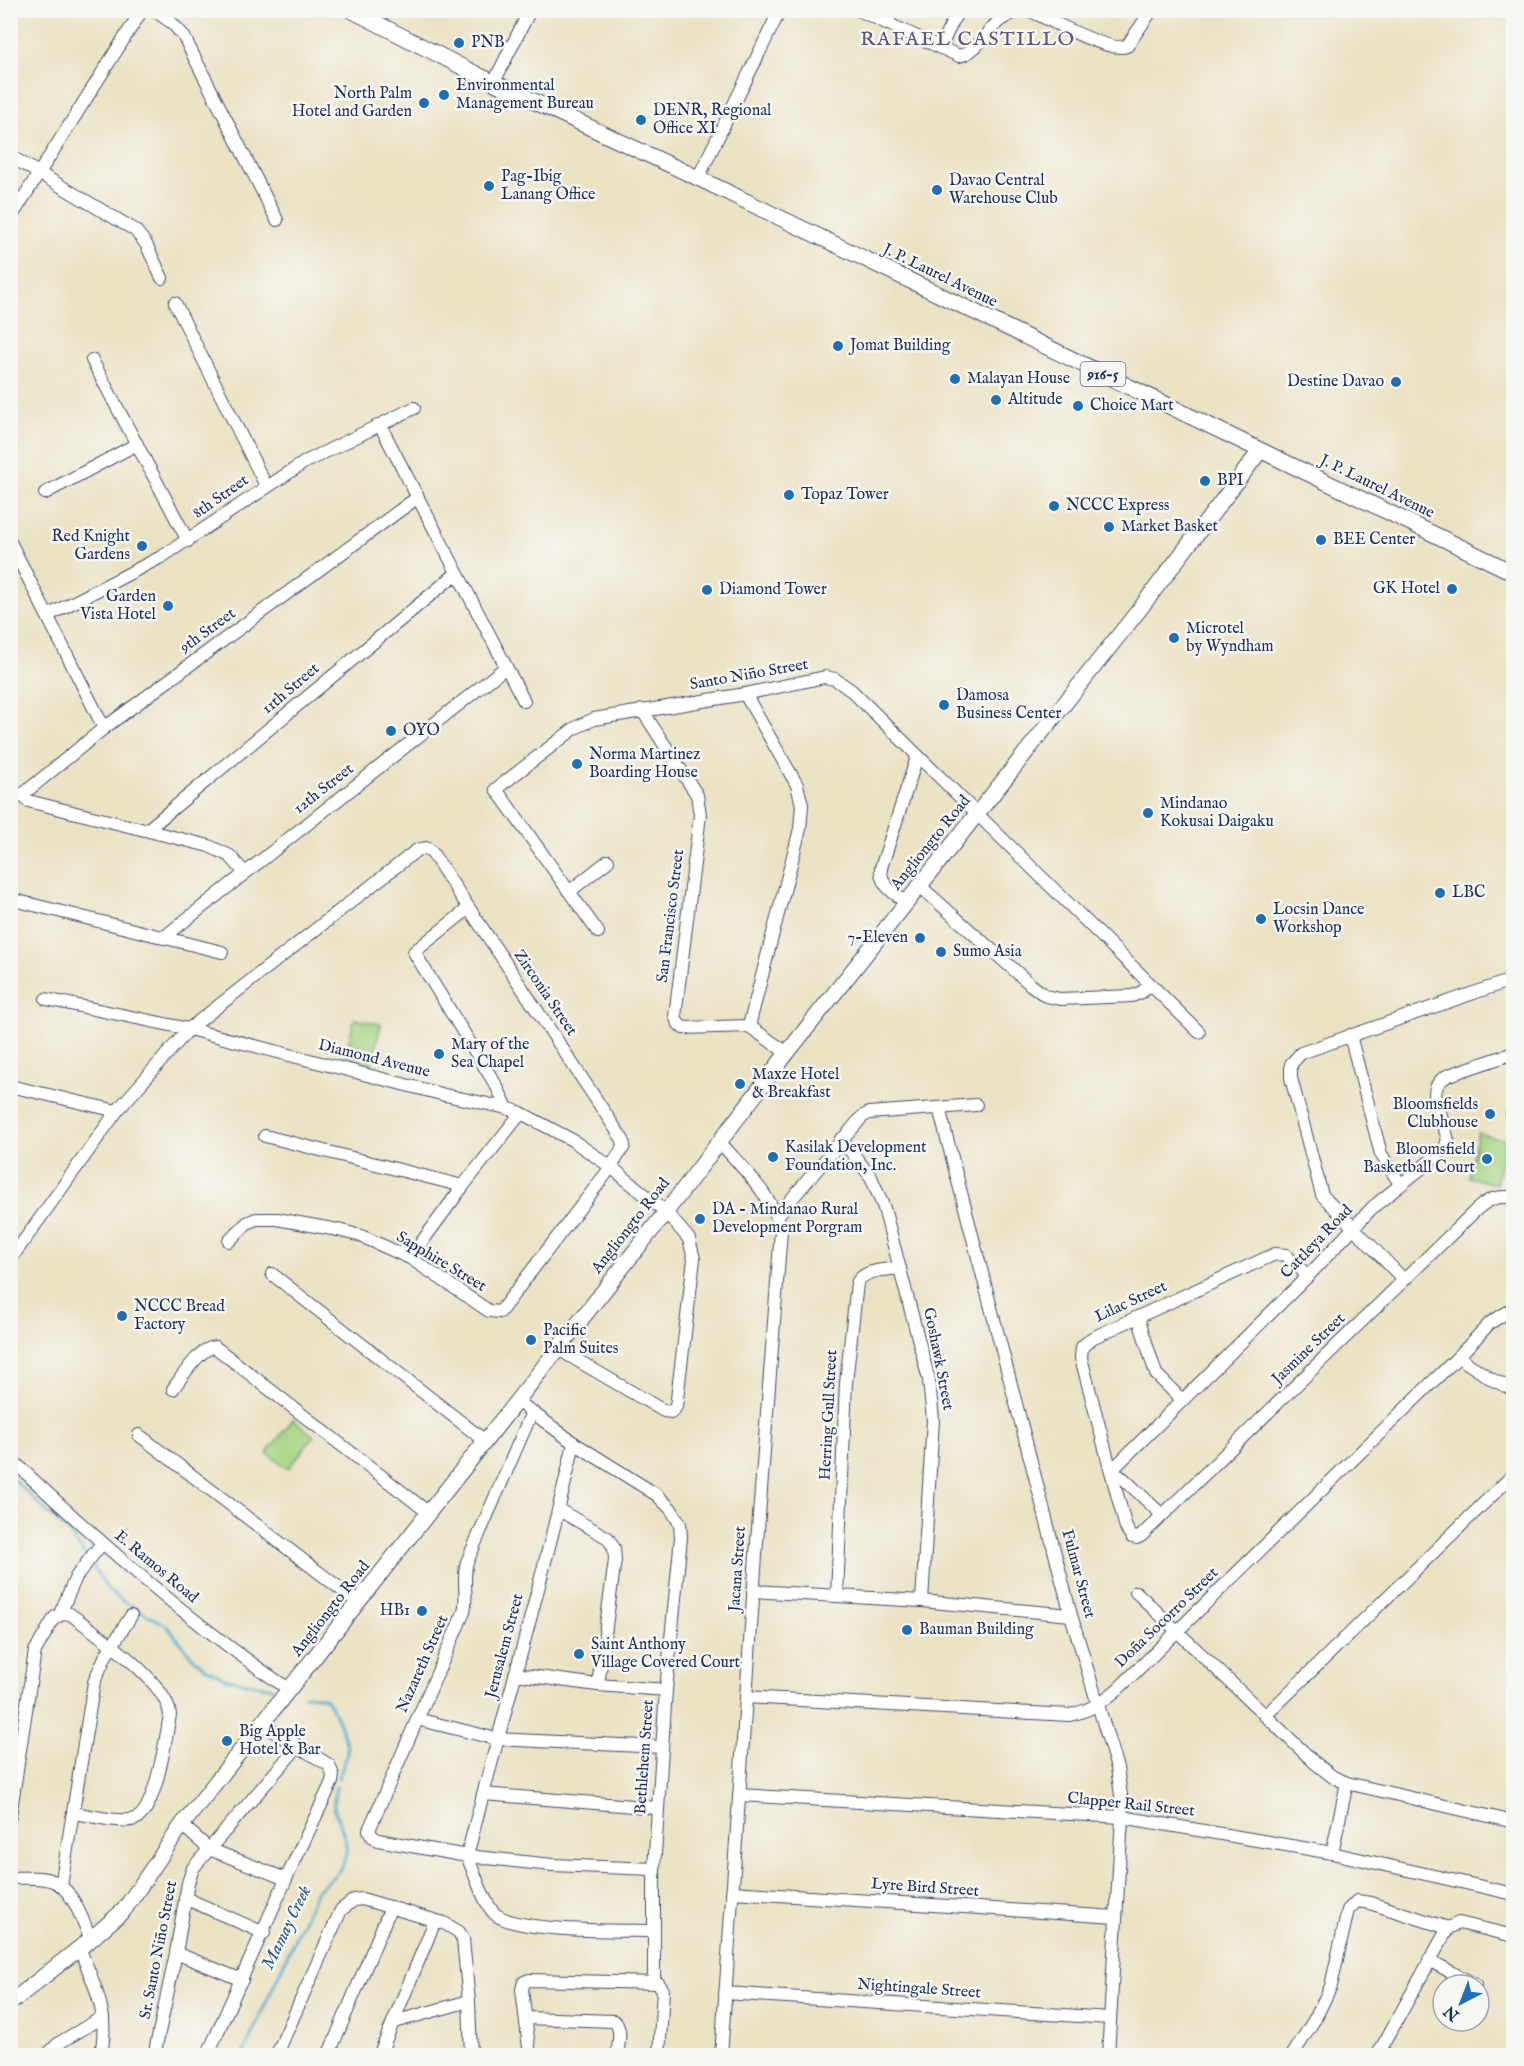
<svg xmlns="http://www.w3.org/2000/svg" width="1524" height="2066" viewBox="0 0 1524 2066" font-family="'IM FELL English',serif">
	<rect width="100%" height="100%" fill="#f6f6f2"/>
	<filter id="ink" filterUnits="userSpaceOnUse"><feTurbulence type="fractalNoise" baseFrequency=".0167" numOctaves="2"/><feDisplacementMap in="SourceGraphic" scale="12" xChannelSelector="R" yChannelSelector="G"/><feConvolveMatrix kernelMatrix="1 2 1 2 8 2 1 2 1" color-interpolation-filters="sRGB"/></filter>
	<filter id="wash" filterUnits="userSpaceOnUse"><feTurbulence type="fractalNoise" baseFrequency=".008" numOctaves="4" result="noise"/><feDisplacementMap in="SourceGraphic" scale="24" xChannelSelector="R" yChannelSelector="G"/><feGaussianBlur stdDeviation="1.35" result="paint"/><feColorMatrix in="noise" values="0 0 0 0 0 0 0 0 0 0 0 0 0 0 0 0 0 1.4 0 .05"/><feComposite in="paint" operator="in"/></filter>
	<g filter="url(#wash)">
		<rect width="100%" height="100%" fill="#ebe2c3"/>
		<g fill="#a6d583" stroke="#608270" stroke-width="1.5">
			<polygon points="354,1019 381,1024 371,1067 345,1061"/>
			<polygon points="1478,1133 1506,1140 1496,1184 1468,1177"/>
			<polygon points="293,1419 314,1436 288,1469 267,1453"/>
		</g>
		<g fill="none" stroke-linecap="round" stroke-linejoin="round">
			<g stroke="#4ba8ca" stroke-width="3">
				<polyline points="10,1476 70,1534 87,1558"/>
				<polyline points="91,1563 108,1590 121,1600 166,1625 194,1659 206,1668 227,1679 272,1688"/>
				<path d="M305 1695C311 1696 319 1695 324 1698 332 1703 348 1742 347 1751 347 1760 341 1770 338 1778"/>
				<path d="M242 2056 316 1892C324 1883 336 1877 342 1866 354 1845 338 1826 334 1806 333 1800 335 1794 336 1787"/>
			</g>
		</g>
	</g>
	<g filter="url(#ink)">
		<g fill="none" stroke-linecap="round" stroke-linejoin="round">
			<defs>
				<g id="minor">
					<polyline points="154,10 171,22 183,35 277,220"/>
					<path d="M858 10 959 56C976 53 987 31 999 21 1006 16 1014 13 1021 10"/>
					<path d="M1029 10C1048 19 1111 54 1127 46L1152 10"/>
					<polyline points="887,24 893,10"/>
					<polyline points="940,48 958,10"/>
					<polyline points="494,82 530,10"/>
					<polyline points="10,156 135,230 146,244 162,278"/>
					<polyline points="698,178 780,10"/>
					<polyline points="10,219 142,10"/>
					<polyline points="175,303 266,486"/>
					<polyline points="92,360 188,541"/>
					<polyline points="380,425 524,701"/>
					<polyline points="45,493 137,444"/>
					<polyline points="10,542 104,728"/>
					<polyline points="49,615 163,556 305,462 414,408"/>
					<polyline points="745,694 797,785 802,805 800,829 749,1026"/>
					<polyline points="642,710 697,795 700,815 675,1016 678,1023 683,1028 749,1026 787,1053"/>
					<polyline points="147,830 457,573"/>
					<polyline points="244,872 230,856 209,846 28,801 22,795 104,728 418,497"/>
					<polyline points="920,886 1031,985 1046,996 1060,999 1132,996 1142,992 1150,984"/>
					<polyline points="570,891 608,861"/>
					<polyline points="10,899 222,952"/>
					<path d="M906 903C894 892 880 886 881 868L917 757"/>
					<polyline points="468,909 414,952 497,1087 507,1108"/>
					<polyline points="598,932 496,789 575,728 594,719 745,694 825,677 835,679 852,691 1199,1032"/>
					<polyline points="163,938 506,667"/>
					<polyline points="46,999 189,1029 445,1095 507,1108 521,1113 572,1140 611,1167 666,1212 689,1239 694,1259 676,1407 671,1412 664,1411 558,1349"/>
					<polyline points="1350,1035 1381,1154 1400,1184"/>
					<polyline points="10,1086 117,1111"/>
					<polyline points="1514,1104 1512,1114 1514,1122"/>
					<polyline points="939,1108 1071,1615 1117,1768 1121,1795 1122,1817 1108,2056"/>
					<polyline points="265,1136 463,1186"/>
					<polyline points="841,1139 871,1177 884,1208 929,1380 933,1420 922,1601"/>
					<path d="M719 1141C740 1166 776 1199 781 1231L756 1555 721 2056"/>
					<polyline points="777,1216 862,1117 869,1113 976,1105"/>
					<polyline points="410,1258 463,1186 521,1113"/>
					<polyline points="10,1260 117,1111 189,1029 417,850 426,848 431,851 623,1140 624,1146 611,1167 500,1312 489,1311 410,1258 361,1236 338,1230 277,1219 256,1219 247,1223 229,1241"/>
					<polyline points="272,1274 485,1441"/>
					<path d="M1308 1276 1286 1255 1275 1254 1092 1338 1082 1347 1081 1358 1126 1528 1132 1537 1137 1538 1141 1536 1476 1210C1488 1199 1498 1195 1514 1198"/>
					<polyline points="1404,1280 1322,1195 1291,1078 1291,1064 1301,1053 1514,979"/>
					<polyline points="1138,1317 1156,1374 1182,1400"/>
					<polyline points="1458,1357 1493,1380 1514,1390"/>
					<path d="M173 1389C182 1377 200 1347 215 1347L429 1513"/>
					<polyline points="517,1401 574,1443 657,1495 671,1509 680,1524 681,1537 666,1690 654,1869 654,1982"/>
					<path d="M532 1412 467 1562C462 1579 468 1595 464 1612L369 1830 372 1836 378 1840 467 1856 552 1865 654 1869"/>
					<polyline points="139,1435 359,1603"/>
					<path d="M10 1458C99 1542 189 1622 290 1690"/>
					<polyline points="559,1510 608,1538 614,1548 615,1560 598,1685"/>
					<path d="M1162 1515 1124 1479 1111 1471 1308 1276 1373 1207 1444 1150 1448 1140 1435 1095C1435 1085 1440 1079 1449 1075L1514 1053"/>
					<polyline points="753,1591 922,1601 1071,1615"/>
					<polyline points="1136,1592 1314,1762 1333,1777 1347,1783 1514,1822"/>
					<path d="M837 1596 846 1383 857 1283C864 1269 886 1270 900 1268"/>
					<polyline points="59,1616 76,1577 102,1543"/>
					<polyline points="515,1674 598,1685 666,1690"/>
					<path d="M746 1697 1069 1715C1090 1711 1103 1702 1119 1688L1458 1357 1490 1323 1514 1308"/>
					<polyline points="1265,1716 1514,1474"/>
					<polyline points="417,1719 497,1739 662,1747"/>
					<polyline points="483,1794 658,1808"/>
					<polyline points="739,1795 1122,1817 1332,1853 1514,1894"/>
					<path d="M10 1816 35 1651 55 1617 65 1613 70 1614C97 1634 167 1681 170 1715 166 1736 156 1812 135 1819 121 1824 89 1815 74 1813"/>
					<polyline points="182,1825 209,1849 286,1879"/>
					<polyline points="1332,1853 1347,1783"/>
					<path d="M467 1856C502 1718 543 1582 574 1443"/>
					<path d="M467 1856C474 1871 484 1904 495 1914 518 1933 621 1930 654 1931"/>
					<path d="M10 1878C24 1878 40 1876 53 1881 73 1889 82 1920 91 1939"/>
					<polyline points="61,1886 94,1682 105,1657 131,1616"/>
					<polyline points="732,1892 1116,1917"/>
					<polyline points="185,1898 264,1933"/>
					<path d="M79 1948C94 1982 111 2018 100 2056"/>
					<polyline points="176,1953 242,1980"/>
					<polyline points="1429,1960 1475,1985"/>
					<polyline points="725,1993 1110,2018"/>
					<path d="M526 2018 614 2021C623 2029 618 2044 617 2056"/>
					<polyline points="394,2022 469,2001"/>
					<polyline points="46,2056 59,2043 103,2017"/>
					<polyline points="154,2056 176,1953 188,1883 193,1868 298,1746"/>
					<polyline points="207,2056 286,1879 332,1782 333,1775 329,1765 263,1725"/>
					<polyline points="276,2056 341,1910 354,1900 362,1899 444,1923 459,1932 463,1940 469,2001 471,2056"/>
					<polyline points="328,2056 391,1907"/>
					<polyline points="379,2056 435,1921"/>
					<polyline points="530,2056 522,1989 524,1982 529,1980 658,1983 663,1990 659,2056"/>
					<polyline points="1292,2056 1316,2017 1331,1986 1348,1910 1357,1901 1370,1903 1448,1928"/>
					<polyline points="1377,2056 1448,1928 1459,1923 1514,1936"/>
				</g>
				<g id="major">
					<polyline points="351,10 480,76 698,178 1514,573"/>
					<polyline points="10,2003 91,1939 124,1910 182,1825 666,1212 787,1053 1139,610 1260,451"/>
				</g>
			</defs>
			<use href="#minor" stroke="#3a4a6d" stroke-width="14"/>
			<use href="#major" stroke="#3a4a6d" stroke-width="17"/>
			<use href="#minor" stroke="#fff" stroke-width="12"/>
			<use href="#major" stroke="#fff" stroke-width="15"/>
		</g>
	</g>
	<g fill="#1f6fb2" stroke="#f6f6f2" stroke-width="2">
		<circle cx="459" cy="43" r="6"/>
		<circle cx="444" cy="95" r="6"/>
		<circle cx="424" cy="103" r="6"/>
		<circle cx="641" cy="120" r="6"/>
		<circle cx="489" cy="186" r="6"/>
		<circle cx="937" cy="190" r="6"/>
		<circle cx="838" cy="346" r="6"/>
		<circle cx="955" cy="379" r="6"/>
		<circle cx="1396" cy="382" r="6"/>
		<circle cx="996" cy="400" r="6"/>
		<circle cx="1078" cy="406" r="6"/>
		<circle cx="1205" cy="481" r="6"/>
		<circle cx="789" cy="495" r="6"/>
		<circle cx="1054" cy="506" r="6"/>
		<circle cx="1109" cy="527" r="6"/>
		<circle cx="1321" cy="540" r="6"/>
		<circle cx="142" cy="546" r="6"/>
		<circle cx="1452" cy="589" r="6"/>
		<circle cx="707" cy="590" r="6"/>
		<circle cx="168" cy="606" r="6"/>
		<circle cx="1174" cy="638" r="6"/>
		<circle cx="944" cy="705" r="6"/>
		<circle cx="391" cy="731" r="6"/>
		<circle cx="577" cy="764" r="6"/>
		<circle cx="1148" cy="813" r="6"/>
		<circle cx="1440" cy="893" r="6"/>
		<circle cx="1261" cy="919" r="6"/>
		<circle cx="920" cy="938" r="6"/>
		<circle cx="941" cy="952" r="6"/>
		<circle cx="439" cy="1054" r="6"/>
		<circle cx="740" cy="1084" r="6"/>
		<circle cx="1490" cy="1114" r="6"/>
		<circle cx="773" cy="1157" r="6"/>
		<circle cx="1487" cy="1159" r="6"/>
		<circle cx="700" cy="1219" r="6"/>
		<circle cx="122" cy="1316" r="6"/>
		<circle cx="531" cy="1340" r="6"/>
		<circle cx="422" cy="1611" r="6"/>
		<circle cx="907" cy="1630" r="6"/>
		<circle cx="579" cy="1654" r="6"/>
		<circle cx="227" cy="1741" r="6"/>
	</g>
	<g text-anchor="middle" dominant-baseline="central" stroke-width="5" stroke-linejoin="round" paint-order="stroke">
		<rect fill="#f6f6f2" stroke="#5d6b8a" stroke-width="1.5" x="1080.5" y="362" width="45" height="24" rx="4.5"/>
		<g font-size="15" font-weight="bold" fill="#1b2f5e">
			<text x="1103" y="374">916-5</text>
		</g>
		<g font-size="16" fill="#1b2f5e" stroke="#f6f6f2" text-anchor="start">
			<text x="471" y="43">PNB</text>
			<text x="456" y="86">Environmental<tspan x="456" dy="18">Management Bureau</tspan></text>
			<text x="412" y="94" text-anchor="end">North Palm<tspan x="412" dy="18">Hotel and Garden</tspan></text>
			<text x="653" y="111">DENR, Regional<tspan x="653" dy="18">Office XI</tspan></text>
			<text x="501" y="177">Pag-Ibig<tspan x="501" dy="18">Lanang Office</tspan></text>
			<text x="949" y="181">Davao Central<tspan x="949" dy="18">Warehouse Club</tspan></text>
			<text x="850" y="346">Jomat Building</text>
			<text x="967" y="379">Malayan House</text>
			<text x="1384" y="382" text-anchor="end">Destine Davao</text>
			<text x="1008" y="400">Altitude</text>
			<text x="1090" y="406">Choice Mart</text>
			<text x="1217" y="481">BPI</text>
			<text x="801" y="495">Topaz Tower</text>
			<text x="1066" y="506">NCCC Express</text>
			<text x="1121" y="527">Market Basket</text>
			<text x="130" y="537" text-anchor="end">Red Knight<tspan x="130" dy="18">Gardens</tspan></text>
			<text x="1333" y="540">BEE Center</text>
			<text x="1440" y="589" text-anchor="end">GK Hotel</text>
			<text x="719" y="590">Diamond Tower</text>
			<text x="156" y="597" text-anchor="end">Garden<tspan x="156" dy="18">Vista Hotel</tspan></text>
			<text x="1186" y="629">Microtel<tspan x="1186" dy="18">by Wyndham</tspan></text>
			<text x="956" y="696">Damosa<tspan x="956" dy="18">Business Center</tspan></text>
			<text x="403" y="731">OYO</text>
			<text x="589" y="755">Norma Martinez<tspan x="589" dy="18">Boarding House</tspan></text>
			<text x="1160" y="804">Mindanao<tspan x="1160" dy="18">Kokusai Daigaku</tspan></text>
			<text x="1452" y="893">LBC</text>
			<text x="1273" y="910">Locsin Dance<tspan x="1273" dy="18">Workshop</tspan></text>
			<text x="908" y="938" text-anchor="end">7-Eleven</text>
			<text x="953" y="952">Sumo Asia</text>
			<text x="451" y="1045">Mary of the<tspan x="451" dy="18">Sea Chapel</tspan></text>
			<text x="752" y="1075">Maxze Hotel<tspan x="752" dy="18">&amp; Breakfast</tspan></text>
			<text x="1478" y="1105" text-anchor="end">Bloomsfields<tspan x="1478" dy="18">Clubhouse</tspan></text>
			<text x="785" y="1148">Kasilak Development<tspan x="785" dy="18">Foundation, Inc.</tspan></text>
			<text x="1475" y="1150" text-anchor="end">Bloomsfield<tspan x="1475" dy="18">Basketball Court</tspan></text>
			<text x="712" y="1210">DA - Mindanao Rural<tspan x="712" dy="18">Development Porgram</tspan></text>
			<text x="134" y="1307">NCCC Bread<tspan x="134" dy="18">Factory</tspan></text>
			<text x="543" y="1331">Pacific<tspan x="543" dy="18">Palm Suites</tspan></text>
			<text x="410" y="1611" text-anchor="end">HB1</text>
			<text x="919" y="1630">Bauman Building</text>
			<text x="591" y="1645">Saint Anthony<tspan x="591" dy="18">Village Covered Court</tspan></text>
			<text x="239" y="1732">Big Apple<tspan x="239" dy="18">Hotel &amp; Bar</tspan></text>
		</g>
		<g font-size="16" fill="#1b2f5e" stroke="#f6f6f2">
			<text transform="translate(940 276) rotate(26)">J. P. Laurel Avenue</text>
			<text transform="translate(1377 487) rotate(26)">J. P. Laurel Avenue</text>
			<text transform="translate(221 497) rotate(-35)">8th Street</text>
			<text transform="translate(208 631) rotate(-36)">9th Street</text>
			<text transform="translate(749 675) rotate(-10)">Santo Niño Street</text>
			<text transform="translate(291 689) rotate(-40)">11th Street</text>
			<text transform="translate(324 789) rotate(-38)">12th Street</text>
			<text transform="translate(931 843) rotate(-51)">Angliongto Road</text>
			<text transform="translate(671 916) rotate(-83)">San Francisco Street</text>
			<text transform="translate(545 993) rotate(56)">Zirconia Street</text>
			<text transform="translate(374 1059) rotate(14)">Diamond Avenue</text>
			<text transform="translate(631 1226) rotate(-52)">Angliongto Road</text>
			<text transform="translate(1317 1242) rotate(-46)">Cattleya Road</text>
			<text transform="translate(441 1262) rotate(31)">Sapphire Street</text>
			<text transform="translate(1131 1302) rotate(-25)">Lilac Street</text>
			<text transform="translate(1309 1349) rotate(-44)">Jasmine Street</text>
			<text transform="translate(938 1359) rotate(79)">Goshawk Street</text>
			<text transform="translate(829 1415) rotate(-87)">Herring Gull Street</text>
			<text transform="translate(156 1567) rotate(40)">E. Ramos Road</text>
			<text transform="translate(738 1569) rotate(-86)">Jacana Street</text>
			<text transform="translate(1078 1574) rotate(75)">Fulmar Street</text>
			<text transform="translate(331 1609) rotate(-52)">Angliongto Road</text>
			<text transform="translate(1167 1618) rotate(-44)">Doña Socorro Street</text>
			<text transform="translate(505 1646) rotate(-75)">Jerusalem Street</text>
			<text transform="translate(423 1664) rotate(-66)">Nazareth Street</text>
			<text transform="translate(645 1757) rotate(-86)">Bethlehem Street</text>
			<text transform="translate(1131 1805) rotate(6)">Clapper Rail Street</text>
			<text transform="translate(925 1888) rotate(4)">Lyre Bird Street</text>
			<text transform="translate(159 1950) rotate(-79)">Sr. Santo Niño Street</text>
			<text transform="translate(919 1989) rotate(4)">Nightingale Street</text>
		</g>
		<g font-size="18" font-style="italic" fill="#2c5984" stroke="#f6f6f2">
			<text transform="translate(287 1928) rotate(-64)">Mamay Creek</text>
		</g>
		<g font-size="20" letter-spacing="1.5" fill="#5e5383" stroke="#f6f6f2">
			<text x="968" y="39">RAFAEL CASTILLO</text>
		</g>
	</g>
	<rect width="1524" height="2066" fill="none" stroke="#f6f6f2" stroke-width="36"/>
	<g transform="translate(1461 2003) rotate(222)"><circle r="28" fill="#f6f6f2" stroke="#9ea6b7" stroke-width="1.5"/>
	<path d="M0-4.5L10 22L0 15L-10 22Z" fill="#1f6fb2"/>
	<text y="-9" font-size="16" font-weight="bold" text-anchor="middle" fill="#1b2f5e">N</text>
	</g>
</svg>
